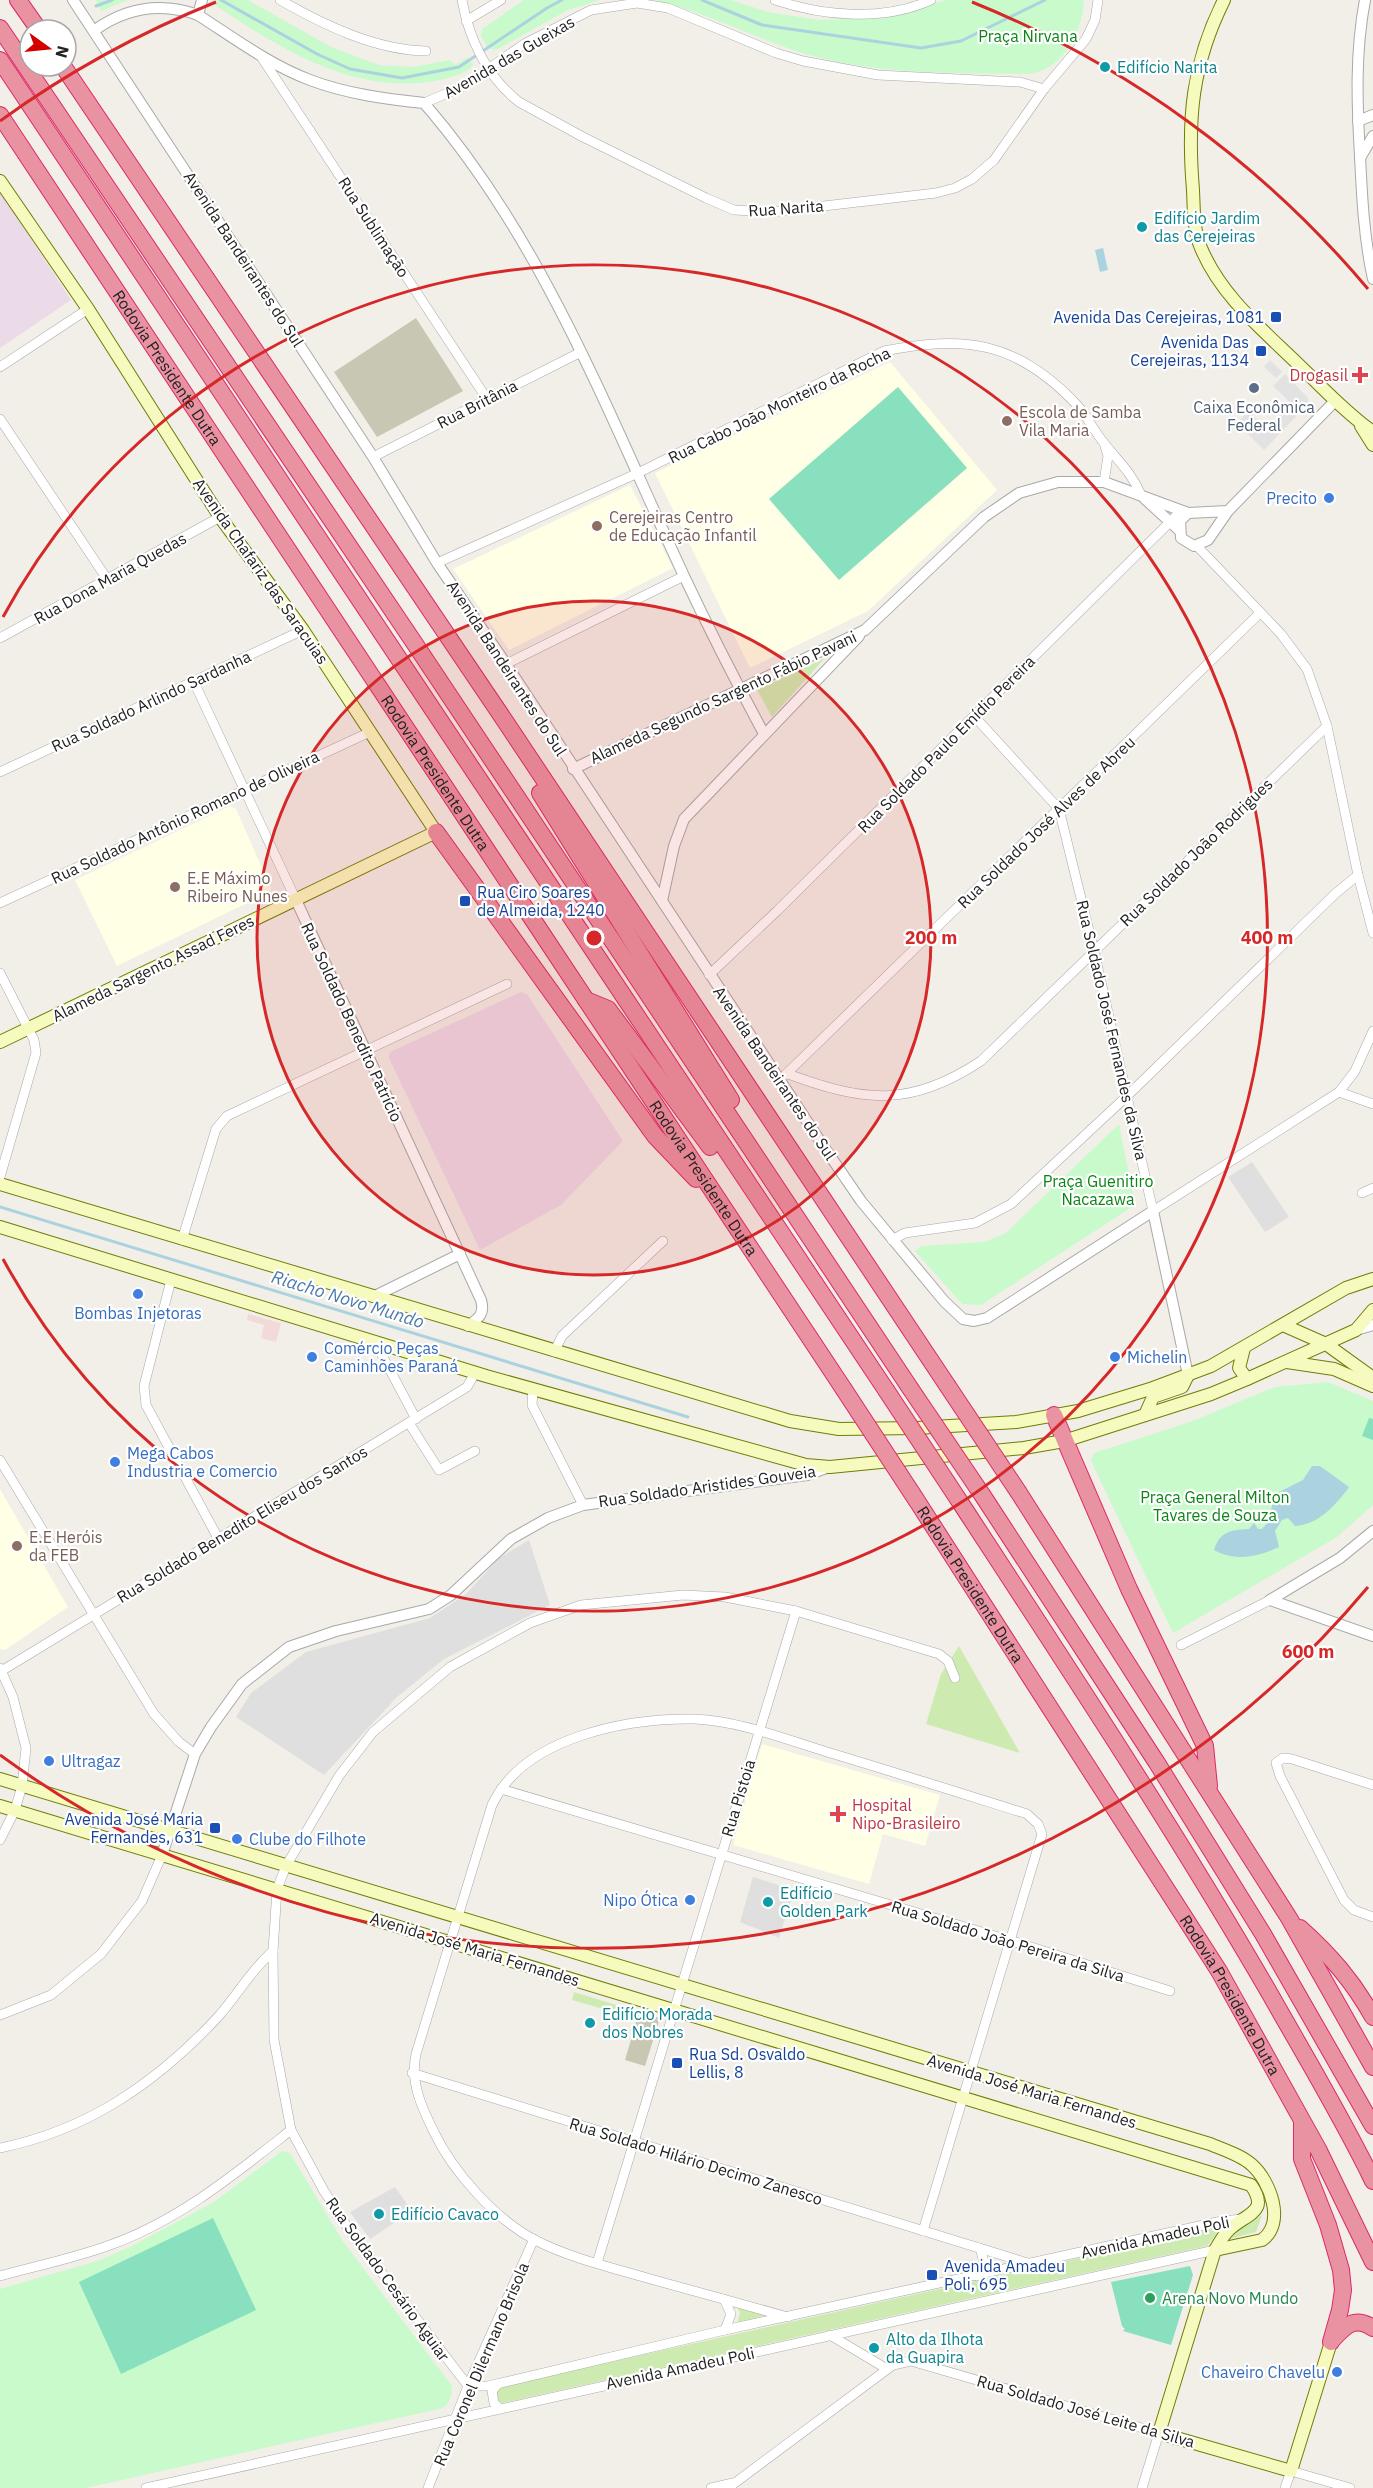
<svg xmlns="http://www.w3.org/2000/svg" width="1373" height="2488" viewBox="0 0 1373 2488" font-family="'IBM Plex Sans',sans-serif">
	<rect width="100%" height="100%" fill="#f2efe9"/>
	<g fill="#e0dfdf">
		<polygon points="1252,1162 1289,1217 1265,1232 1228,1177"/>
		<polygon points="529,1540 550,1605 444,1659 397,1697 324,1775 236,1717 251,1693 306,1652 430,1618 466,1594 499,1558"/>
		<polygon points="753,1877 794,1890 779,1938 740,1922"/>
		<polygon points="395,2187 412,2211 370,2239 350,2212"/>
	</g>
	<polygon fill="#f2dad9" points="248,1314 281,1323 276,1342 261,1338 264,1325 247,1320"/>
	<g fill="#ebdbe8">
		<polygon points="0,192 71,300 0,348"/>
		<polygon points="521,992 527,994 623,1141 561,1205 480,1250 389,1058 390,1052"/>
	</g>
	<g fill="#ffffe5">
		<polygon points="890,362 997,490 868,611 750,668 655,473"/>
		<polygon points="630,485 673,568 509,650 453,569"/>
		<polygon points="230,806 236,809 271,888 270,892 117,966 75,880"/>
		<polygon points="0,1489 68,1607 5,1650 0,1649"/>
		<polygon points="762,1744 940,1795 925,1846 883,1834 869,1884 733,1845"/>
	</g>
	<g fill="#c7c7b4">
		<polygon points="416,318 463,391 377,437 334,372"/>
		<polygon points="639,2012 660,2018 645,2066 625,2060"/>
	</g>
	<g fill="#cdebb0">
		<polygon points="825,658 772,717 757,690"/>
		<polygon points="959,1646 1020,1753 926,1724 941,1674"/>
		<polygon points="574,1992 623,2007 621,2014 572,2000"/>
		<path d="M1262 2215 1256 2232 1225 2240C1234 2226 1249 2224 1262 2215Z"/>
		<polygon points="1223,2226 1207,2246 502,2403 497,2400 496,2390 502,2386"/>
		<polygon points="737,2306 766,2315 737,2324 740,2313"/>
	</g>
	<g fill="#c8facc">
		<polygon points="96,0 128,0 101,11"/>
		<path d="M217 0H248L331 47 379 65 412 67 450 60 455 65 468 57 473 65C465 75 448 78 435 81 354 95 280 49 215 5Z"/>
		<polygon points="524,0 600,0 568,10 496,50 488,48 481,36 482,29"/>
		<path d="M653 0H731L768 12 819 20 884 18 947 0H1084C1083 32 1063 70 1029 74 955 73 881 75 809 55 757 40 705 11 653 0Z"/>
		<polygon points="1119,1124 1135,1205 981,1305 962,1304 915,1251 921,1246 984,1242 1006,1233"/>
		<polygon points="1328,1382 1373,1401 1373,1505 1337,1537 1173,1633 1091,1461 1094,1453 1190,1422 1275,1387"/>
		<path d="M282 2151 290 2153 342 2240 452 2386C452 2396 450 2402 443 2408L86 2488H0V2289L97 2261 130 2247 214 2202Z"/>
	</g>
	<g fill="#88e0be">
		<polygon points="898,387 967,468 839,580 769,499"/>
		<polygon points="1369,1418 1373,1419 1373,1440 1362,1436"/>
		<polygon points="213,2218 256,2310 121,2374 79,2282"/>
		<polygon points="1190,2266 1193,2275 1171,2345 1123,2331 1125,2329 1122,2326 1111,2282"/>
	</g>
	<g fill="#e2e2e2">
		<polygon points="1270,360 1282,372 1276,378 1264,367"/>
		<polygon points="1285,374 1308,398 1308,404 1264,450 1237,423 1248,411 1267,429 1292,404 1273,386"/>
	</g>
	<g fill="#aad3df">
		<polygon points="1103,248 1108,270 1100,272 1095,250"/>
		<path d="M1312 1466H1320L1349 1487C1336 1505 1318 1525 1295 1526L1288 1518 1282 1520 1275 1531 1279 1547C1257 1557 1236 1562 1214 1550 1220 1531 1231 1530 1249 1529L1254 1523 1258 1529H1262L1268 1522 1275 1494 1303 1480Z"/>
	</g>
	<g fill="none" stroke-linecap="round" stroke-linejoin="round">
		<g stroke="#aad3df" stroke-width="3">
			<polyline points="221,0 317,54 350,69 402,78 459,67 547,8 562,0"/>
			<polyline points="702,0 762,25 921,48 961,41 1045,0"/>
			<polyline points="96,6 112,0"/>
			<polyline points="0,1207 688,1417"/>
		</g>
		<defs>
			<g id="minor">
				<path d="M280 0C324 25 375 50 426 51"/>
				<path d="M462 0C469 39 487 77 519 102L583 137 706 198 734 210 772 212 936 193 955 188 972 179 994 160 1044 89 1086 39 1095 20 1098 0"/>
				<path d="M775 0C823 16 883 22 931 0"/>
				<polyline points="466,21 501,0"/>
				<polyline points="260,55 487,399"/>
				<polyline points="424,103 464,86 524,44 591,10 637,3 668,8 776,53 803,61 878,75 1020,82 1044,89"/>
				<polyline points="0,367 88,309"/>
				<polyline points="0,419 107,579"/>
				<polyline points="373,457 581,352"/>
				<polyline points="1104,482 1108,456 1105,446"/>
				<polyline points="1196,545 1281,634 1307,669 1327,726 1358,875 1373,933"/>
				<path d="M437 563 638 473 884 351C965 335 1017 341 1077 405 1087 416 1094 431 1104 443 1118 461 1132 473 1141 495"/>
				<polyline points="0,638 220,517"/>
				<polyline points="506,664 684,576"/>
				<polyline points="194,682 296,900"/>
				<polyline points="974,716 1059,809 1094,951 1153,1211 1339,1092 1355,1071 1373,1031"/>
				<polyline points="0,772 303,630"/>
				<polyline points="0,903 370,732"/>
				<polyline points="0,973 34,1040 36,1053 0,1177"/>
				<polyline points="709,975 777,911 1181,511"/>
				<path d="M788 1074C864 1102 910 1108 981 1061L1327 726"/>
				<polyline points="785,1075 1260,613"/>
				<polyline points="1339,1092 1373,1104"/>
				<polyline points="1362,1193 1373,1188"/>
				<polyline points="182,1240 216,1129 227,1116 507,984"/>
				<polyline points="892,1240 905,1233 975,1223 1011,1204 1126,1097 1336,893 1358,875"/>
				<polyline points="171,1280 144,1386 146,1405 218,1538"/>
				<polyline points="375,1342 416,1419"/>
				<polyline points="554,1352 562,1336 663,1241"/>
				<polyline points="533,1389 532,1405 583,1505"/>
				<polyline points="409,1423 439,1470 475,1451"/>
				<polyline points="0,1460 154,1714 179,1742 195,1754"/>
				<polyline points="1181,1645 1270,1600"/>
				<polyline points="0,1668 13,1697 26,1748 22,1786 15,1810 0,1840"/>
				<polyline points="3,1670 467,1387 475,1373"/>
				<polyline points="1373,1785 1292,1759 1283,1758 1276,1763 1280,1776 1344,1900 1354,1910 1373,1917"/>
				<polyline points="501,1789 1012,1941 1170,1991"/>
				<polyline points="0,2015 51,1995 101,1954 142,1901 162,1855"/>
				<polyline points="412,2073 1031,2264"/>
				<path d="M0 2148C88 2130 156 2083 217 2018 237 1996 250 1971 273 1951"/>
				<polyline points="597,2263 796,1611"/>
				<path d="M0 2276C36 2266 75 2258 110 2245 178 2221 235 2174 291 2130"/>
				<polyline points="977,2276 984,2262 980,2248"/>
				<polyline points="724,2299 731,2314 725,2330"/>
				<path d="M788 2317C741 2304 694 2291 647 2278 610 2267 570 2258 535 2240 495 2219 453 2172 434 2132 421 2106 410 2082 416 2054L492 1805C524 1737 626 1718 695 1719 739 1721 785 1739 827 1752 894 1772 960 1793 1027 1814L1038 1824 1042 1834 923 2231"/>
				<polyline points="830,2335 887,2369"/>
				<polyline points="498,2384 492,2391 494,2403 499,2408"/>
				<polyline points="468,2386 350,2231 324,2191 291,2130 274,2040 273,1951 277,1889 286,1866 339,1776 373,1732 450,1667 530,1623 581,1605 683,1595 725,1597 796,1611 939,1654 948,1661 955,1678"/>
				<polyline points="468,2386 488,2386 725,2330 1222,2221 1242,2219"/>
				<polyline points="146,2488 1215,2250"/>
				<polyline points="428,2488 470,2381 534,2239"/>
				<polyline points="711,2488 733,2483"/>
				<polyline points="728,2488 893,2365 911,2361 1159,2433 1142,2488"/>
				<polyline points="1285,2488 1291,2471 1350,2488"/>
			</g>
			<g id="tertiary">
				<polyline points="73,0 373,457 437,563 506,664 822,1144 861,1201 944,1301 963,1319 974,1321 987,1318 1153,1211 1188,1375"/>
				<path d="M1365 0C1355 52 1357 104 1360 156 1362 198 1364 238 1373 279"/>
				<polyline points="198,15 202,0"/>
				<path d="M95 30C126 8 161 2 198 15 234 38 270 65 310 80 347 94 386 99 424 103 543 240 608 413 684 576 709 629 736 682 764 734"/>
				<polyline points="1358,121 1373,115"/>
				<polyline points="1360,158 1373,136"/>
				<polyline points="1145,499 1179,530"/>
				<polyline points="1228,511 1188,513 1180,521 1181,538 1194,546 1208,540 1228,511 1335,401"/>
				<polyline points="573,769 865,630 984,517 1019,493 1058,482 1104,482 1188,513"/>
				<path d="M296 900 481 1300C485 1314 479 1318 468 1326"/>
				<polyline points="662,901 674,846 684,819 859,636"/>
				<polyline points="373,1297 460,1254"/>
				<polyline points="1356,1330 1373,1325"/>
				<polyline points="1270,1600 1340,1558 1373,1531"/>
				<polyline points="1270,1600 1373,1636"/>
				<polyline points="162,1855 195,1754 211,1727 242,1684 289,1647 336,1631 429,1609 451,1595 511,1539 548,1518 583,1505 807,1475 829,1467"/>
			</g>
			<g id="secondary">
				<path d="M1224 0C1192 64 1187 119 1193 190 1194 209 1193 230 1201 248 1221 296 1262 329 1299 365 1323 388 1346 413 1373 432"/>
				<polyline points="0,181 88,309 220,517 303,630 436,832 0,1042"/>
				<polyline points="1361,426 1373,445"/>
				<polyline points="0,1184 790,1421 839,1429 917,1428 1016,1422 1078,1411 1150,1389 1211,1366 1346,1288 1373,1279"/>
				<polyline points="0,1227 486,1376 806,1465 830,1467 1024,1448 1064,1441 1211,1394 1247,1379 1356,1330 1373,1310"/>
				<polyline points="1283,1325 1326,1344 1373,1378"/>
				<polyline points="1244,1348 1239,1368 1247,1379"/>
				<polyline points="1287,1362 1334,1369 1373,1386"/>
				<polyline points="1145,1415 1153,1397 1182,1387 1188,1375"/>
				<path d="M0 1779 1210 2144C1224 2150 1241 2155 1252 2165 1270 2181 1286 2223 1262 2240L1215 2250"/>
				<path d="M0 1806 1251 2185C1269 2211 1249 2213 1232 2227 1224 2233 1220 2242 1215 2250L1159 2433 1291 2471 1331 2342"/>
			</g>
			<g id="motorway">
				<polyline points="18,0 39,30"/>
				<polyline points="0,28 415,644 910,1388"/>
				<polyline points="0,60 886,1390"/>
				<polyline points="63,66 507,724 947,1385"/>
				<path id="s1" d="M0 115 843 1388"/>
				<polyline points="540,793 731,1100"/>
				<polyline points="436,832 655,1136 696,1179"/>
				<polyline points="586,1000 608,1009 710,1147"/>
				<polyline points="1054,1415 1129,1589 1205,1746 1209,1786"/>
				<polyline points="1019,1493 1289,1918 1373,2067"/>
				<polyline points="983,1496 1157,1763 1263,1934 1373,2126"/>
				<path d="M958 1499C1065 1663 1172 1825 1270 1994 1305 2056 1342 2117 1373 2181"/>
				<path id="s2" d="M917 1501 1219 1971 1318 2149 1373 2262"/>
				<path d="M1300 1928C1330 1955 1353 1981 1373 2017"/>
				<polyline points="1302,2123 1302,2159 1328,2225 1341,2270 1343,2290 1340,2310 1331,2342"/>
				<path d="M1333 2339C1346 2325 1355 2316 1373 2328"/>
			</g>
		</defs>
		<use href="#minor" stroke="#a9a9a9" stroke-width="10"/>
		<use href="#tertiary" stroke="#a9a9a9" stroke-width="12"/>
		<use href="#secondary" stroke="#707d05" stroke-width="14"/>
		<use href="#motorway" stroke="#dc2a67" stroke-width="18"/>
		<use href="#minor" stroke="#fff" stroke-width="9"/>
		<use href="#tertiary" stroke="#fff" stroke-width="10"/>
		<use href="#secondary" stroke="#f7fabf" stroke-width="12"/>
		<use href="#motorway" stroke="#e892a2" stroke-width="16"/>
		<defs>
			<g id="motorway-bridge">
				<polyline points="947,1385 1019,1493"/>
				<polyline points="843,1388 917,1501"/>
				<polyline points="910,1388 983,1496"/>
				<polyline points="886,1390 958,1499"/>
			</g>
		</defs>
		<use href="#motorway-bridge" stroke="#dc2a67" stroke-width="18" stroke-linecap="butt"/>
		<use href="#motorway-bridge" stroke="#e892a2" stroke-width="16"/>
	</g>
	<circle cx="594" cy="938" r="337" fill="#d62828" fill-opacity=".12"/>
	<g fill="none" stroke="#d62828" stroke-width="3">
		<circle cx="594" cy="938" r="337"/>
		<path d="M3 617A673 673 0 1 1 3 1259"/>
		<path d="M1368 1587A1010 1010 0 0 1 0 1755M0 121A1010 1010 0 0 1 216 2M972 2A1010 1010 0 0 1 1368 289"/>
	</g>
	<g fill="#0f9aa8" stroke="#fff" stroke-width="2">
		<circle cx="1105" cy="67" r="6"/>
		<circle cx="1142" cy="227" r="6"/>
		<circle cx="768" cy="1902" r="6"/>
		<circle cx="590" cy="2023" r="6"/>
		<circle cx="379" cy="2214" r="6"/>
		<circle cx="874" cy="2348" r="6"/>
	</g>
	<g fill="#1a4fb4" stroke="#fff" stroke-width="2">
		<rect x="1270" y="311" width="12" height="12" rx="3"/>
		<rect x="1255" y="345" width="12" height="12" rx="3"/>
		<rect x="459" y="895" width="12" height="12" rx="3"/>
		<rect x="209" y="1822" width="12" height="12" rx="3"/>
		<rect x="671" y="2057" width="12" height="12" rx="3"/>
		<rect x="926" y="2269" width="12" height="12" rx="3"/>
	</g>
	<g fill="#e0444e" stroke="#fff" stroke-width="2">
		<path d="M1357 366h6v6h6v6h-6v6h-6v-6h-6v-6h6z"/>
		<path d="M835 1805h6v6h6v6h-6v6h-6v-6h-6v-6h6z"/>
	</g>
	<circle fill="#5c6f8a" stroke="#fff" stroke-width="2" cx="1254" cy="388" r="6"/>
	<g fill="#8d6e63" stroke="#fff" stroke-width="2">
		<circle cx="1007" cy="421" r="6"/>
		<circle cx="597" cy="526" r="6"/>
		<circle cx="175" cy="887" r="6"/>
		<circle cx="17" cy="1546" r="6"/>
	</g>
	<g fill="#3f7fe0" stroke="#fff" stroke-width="2">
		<circle cx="1329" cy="498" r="6"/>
		<circle cx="138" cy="1294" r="6"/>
		<circle cx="312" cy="1357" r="6"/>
		<circle cx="1115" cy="1357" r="6"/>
		<circle cx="115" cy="1462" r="6"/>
		<circle cx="49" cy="1761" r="6"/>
		<circle cx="237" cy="1839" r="6"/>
		<circle cx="690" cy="1900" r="6"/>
		<circle cx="1337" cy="2372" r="6"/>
	</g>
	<circle fill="#2e9e5b" stroke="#fff" stroke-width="2" cx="1150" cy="2298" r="6"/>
	<g text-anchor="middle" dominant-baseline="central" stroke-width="4.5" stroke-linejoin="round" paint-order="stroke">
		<g font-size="16" fill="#0c8416" stroke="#fff">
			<text x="1028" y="36">Praça Nirvana</text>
			<text x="1098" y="1181">Praça Guenitiro<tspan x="1098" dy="18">Nacazawa</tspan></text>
			<text x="1215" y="1497">Praça General Milton<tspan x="1215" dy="18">Tavares de Souza</tspan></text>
		</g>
		<g font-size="16" fill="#222" stroke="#fff">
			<text transform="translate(509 57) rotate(-30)">Avenida das Gueixas</text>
			<text transform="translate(786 208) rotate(-4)">Rua Narita</text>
			<text transform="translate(374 227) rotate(57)">Rua Sublimação</text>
			<text transform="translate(244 259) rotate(57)">Avenida Bandeirantes do Sul</text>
			<text stroke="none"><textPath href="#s1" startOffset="303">Rodovia Presidente Dutra</textPath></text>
			<text transform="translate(477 404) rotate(-27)">Rua Britânia</text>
			<text transform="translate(779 405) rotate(-26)">Rua Cabo João Monteiro da Rocha</text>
			<text transform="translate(261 571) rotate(55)">Avenida Chafariz das Saracuias</text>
			<text transform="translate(110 578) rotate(-29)">Rua Dona Maria Quedas</text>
			<text transform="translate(507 668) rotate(57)">Avenida Bandeirantes do Sul</text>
			<text transform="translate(723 697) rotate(-25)">Alameda Segundo Sargento Fábio Pavani</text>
			<text transform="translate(151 701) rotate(-25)">Rua Soldado Arlindo Sardanha</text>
			<text transform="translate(946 744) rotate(-45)">Rua Soldado Paulo Emídio Pereira</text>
			<text stroke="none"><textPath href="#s1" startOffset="789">Rodovia Presidente Dutra</textPath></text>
			<text transform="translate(185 817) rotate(-25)">Rua Soldado Antônio Romano de Oliveira</text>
			<text transform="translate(1046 822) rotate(-44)">Rua Soldado José Alves de Abreu</text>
			<text transform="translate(1196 852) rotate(-44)">Rua Soldado João Rodrigues</text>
			<text transform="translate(153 968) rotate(-26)">Alameda Sargento Assad Feres</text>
			<text transform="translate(352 1022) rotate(65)">Rua Soldado Benedito Patrício</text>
			<text transform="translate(1112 1030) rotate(77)">Rua Soldado José Fernandes da Silva</text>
			<text transform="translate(775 1073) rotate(56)">Avenida Bandeirantes do Sul</text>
			<text stroke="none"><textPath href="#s1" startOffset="1275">Rodovia Presidente Dutra</textPath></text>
			<text transform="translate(707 1486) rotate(-8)">Rua Soldado Aristides Gouveia</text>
			<text transform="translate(242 1524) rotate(-31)">Rua Soldado Benedito Eliseu dos Santos</text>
			<text stroke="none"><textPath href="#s2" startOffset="99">Rodovia Presidente Dutra</textPath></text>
			<text transform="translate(738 1798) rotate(-73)">Rua Pistoia</text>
			<text transform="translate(1008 1941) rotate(17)">Rua Soldado João Pereira da Silva</text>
			<text transform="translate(475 1949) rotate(17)">Avenida José Maria Fernandes</text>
			<text stroke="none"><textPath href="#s2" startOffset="585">Rodovia Presidente Dutra</textPath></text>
			<text transform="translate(1032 2091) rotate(17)">Avenida José Maria Fernandes</text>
			<text transform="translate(696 2161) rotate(17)">Rua Soldado Hilário Decimo Zanesco</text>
			<text transform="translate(1155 2237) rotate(-12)">Avenida Amadeu Poli</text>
			<text transform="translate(388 2279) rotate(54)">Rua Soldado Cesário Aguiar</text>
			<text transform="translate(481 2364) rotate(-67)">Rua Coronel Dilermano Brisola</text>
			<text transform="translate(680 2368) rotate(-12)">Avenida Amadeu Poli</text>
			<text transform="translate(1086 2411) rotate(16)">Rua Soldado José Leite da Silva</text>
		</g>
		<g font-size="16" fill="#0d838f" stroke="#fff" text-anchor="start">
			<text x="1117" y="67">Edifício Narita</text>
			<text x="1154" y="218">Edifício Jardim<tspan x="1154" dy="18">das Cerejeiras</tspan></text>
			<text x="780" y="1893">Edifício<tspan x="780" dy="18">Golden Park</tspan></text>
			<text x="602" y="2014">Edifício Morada<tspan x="602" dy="18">dos Nobres</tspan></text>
			<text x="391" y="2214">Edifício Cavaco</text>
			<text x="886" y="2339">Alto da Ilhota<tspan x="886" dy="18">da Guapira</tspan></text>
		</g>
		<g font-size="16" fill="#164399" stroke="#fff" text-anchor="end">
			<text x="1264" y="317">Avenida Das Cerejeiras, 1081</text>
			<text x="1249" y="342">Avenida Das<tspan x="1249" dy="18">Cerejeiras, 1134</tspan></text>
			<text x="477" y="892" text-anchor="start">Rua Ciro Soares<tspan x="477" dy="18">de Almeida, 1240</tspan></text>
			<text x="203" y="1819">Avenida José Maria<tspan x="203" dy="18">Fernandes, 631</tspan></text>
			<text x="689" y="2054" text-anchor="start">Rua Sd. Osvaldo<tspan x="689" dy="18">Lellis, 8</tspan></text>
			<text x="944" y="2266" text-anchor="start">Avenida Amadeu<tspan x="944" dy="18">Poli, 695</tspan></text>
		</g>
		<g font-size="16" fill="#be3a42" stroke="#fff" text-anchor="end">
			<text x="1348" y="375">Drogasil</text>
			<text x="852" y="1805" text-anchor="start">Hospital<tspan x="852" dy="18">Nipo-Brasileiro</tspan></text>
		</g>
		<g font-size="16" fill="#4e5e75" stroke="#fff">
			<text x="1254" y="407">Caixa Econômica<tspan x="1254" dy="18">Federal</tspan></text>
		</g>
		<g font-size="16" fill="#785e54" stroke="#fff" text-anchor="start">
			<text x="1019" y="412">Escola de Samba<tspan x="1019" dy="18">Vila Maria</tspan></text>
			<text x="609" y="517">Cerejeiras Centro<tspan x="609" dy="18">de Educação Infantil</tspan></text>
			<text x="187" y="878">E.E Máximo<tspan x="187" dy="18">Ribeiro Nunes</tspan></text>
			<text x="29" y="1537">E.E Heróis<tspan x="29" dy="18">da FEB</tspan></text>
		</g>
		<g font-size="16" fill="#366cbe" stroke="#fff" text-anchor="start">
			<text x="1317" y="498" text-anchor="end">Precito</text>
			<text x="138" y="1313" text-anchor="middle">Bombas Injetoras</text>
			<text x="324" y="1348">Comércio Peças<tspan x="324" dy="18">Caminhões Paraná</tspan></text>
			<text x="1127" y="1357">Michelin</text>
			<text x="127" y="1453">Mega Cabos<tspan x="127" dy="18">Industria e Comercio</tspan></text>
			<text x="61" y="1761">Ultragaz</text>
			<text x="249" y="1839">Clube do Filhote</text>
			<text x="678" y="1900" text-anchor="end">Nipo Ótica</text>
			<text x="1325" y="2372" text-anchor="end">Chaveiro Chavelu</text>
		</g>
		<g font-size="16" fill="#27864d" stroke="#fff" text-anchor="start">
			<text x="1162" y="2298">Arena Novo Mundo</text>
		</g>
		<g font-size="18" font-style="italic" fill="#4a7aab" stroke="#fff">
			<text transform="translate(348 1299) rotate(17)">Riacho Novo Mundo</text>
		</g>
	</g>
	<circle cx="594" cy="938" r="9" fill="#d62828" stroke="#fff" stroke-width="3"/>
	<g font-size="18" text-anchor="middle" font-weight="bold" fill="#d62828" stroke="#fff" stroke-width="4.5" stroke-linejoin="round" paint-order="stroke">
		<text x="931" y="944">200 m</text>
		<text x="1267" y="944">400 m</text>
		<text x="1308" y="1658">600 m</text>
	</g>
	<g transform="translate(48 48) rotate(105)"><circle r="28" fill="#ffffff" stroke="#a7a7a7" stroke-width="1.5"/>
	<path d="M0-4.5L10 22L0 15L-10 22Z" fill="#d40000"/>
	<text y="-9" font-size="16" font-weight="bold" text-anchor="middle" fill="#222222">N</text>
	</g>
</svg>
